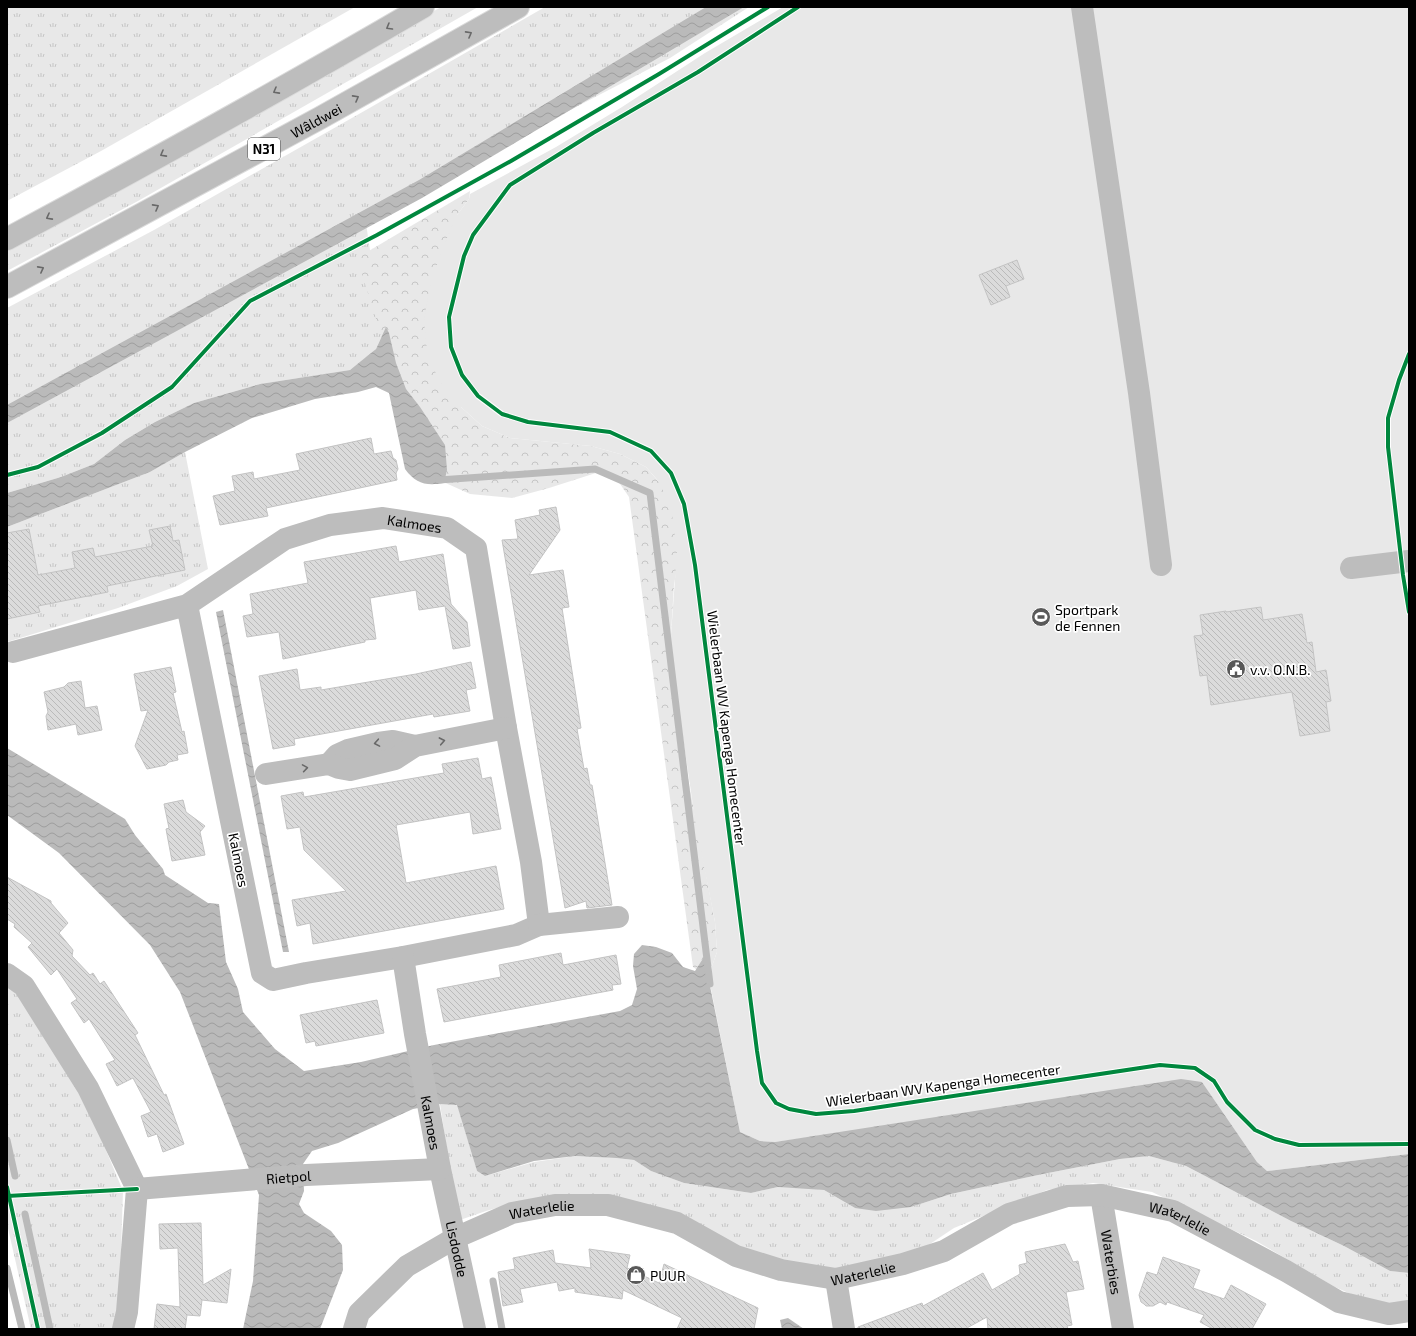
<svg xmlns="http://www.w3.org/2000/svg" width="1416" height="1336" viewBox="0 0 1416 1336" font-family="'Exo 2',sans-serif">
	<defs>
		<pattern id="grass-tufts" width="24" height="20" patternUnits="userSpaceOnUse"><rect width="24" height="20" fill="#e8e8e8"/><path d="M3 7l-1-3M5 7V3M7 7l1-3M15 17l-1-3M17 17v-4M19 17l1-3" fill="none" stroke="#c5c5c5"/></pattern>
		<pattern id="forest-crowns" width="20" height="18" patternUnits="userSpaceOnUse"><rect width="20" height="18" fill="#e8e8e8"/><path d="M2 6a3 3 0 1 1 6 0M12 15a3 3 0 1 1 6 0" fill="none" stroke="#c5c5c5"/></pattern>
		<pattern id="water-waves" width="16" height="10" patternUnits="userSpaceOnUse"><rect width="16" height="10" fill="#bababa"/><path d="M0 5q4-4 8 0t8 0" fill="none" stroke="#9e9e9e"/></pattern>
		<pattern id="building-back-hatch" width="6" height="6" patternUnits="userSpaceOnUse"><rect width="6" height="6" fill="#dbdbdb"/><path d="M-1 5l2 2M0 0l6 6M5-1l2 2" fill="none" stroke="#bababa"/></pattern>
	</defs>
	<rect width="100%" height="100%" fill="#fff"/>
	<g fill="url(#grass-tufts)">
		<polygon points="7,7 355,7 101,151 7,201"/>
		<polygon points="441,7 478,7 138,201 7,271 7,250 129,185"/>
		<polygon points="545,7 749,7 670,58 365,217 375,283 386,327 376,349 366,358 350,370 260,384 194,403 155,422 125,440 94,464 61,477 7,493 7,308 154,230 366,110"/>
		<polygon points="185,452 208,569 177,586 118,608 7,642 7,527 150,472"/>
		<polygon points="7,982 13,986 76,1078 123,1191 119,1312 114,1329 31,1329 7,1224"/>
		<polygon points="440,1104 457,1104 477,1171 485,1176 534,1162 575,1156 616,1158 634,1160 651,1171 684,1183 751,1193 778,1187 811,1188 824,1190 855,1208 911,1207 951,1194 1043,1174 1120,1159 1149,1156 1186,1166 1291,1221 1344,1246 1390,1271 1409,1273 1409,1301 1378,1306 1335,1287 1256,1241 1152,1192 1093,1183 1047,1190 954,1228 921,1250 846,1272 792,1270 718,1239 529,1199 486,1211 460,1220 456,1209"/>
	</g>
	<polygon fill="url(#forest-crowns)" points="470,191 469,199 457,215 461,407 482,426 510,438 591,446 620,454 646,467 658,481 702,428 674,585 670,649 677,720 715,922 717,952 712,966 700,972 693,967 629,497 618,481 599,472 549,488 512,498 470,494 439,480 382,338 357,258"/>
	<polygon fill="#e8e8e8" points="783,7 1409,7 1409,1154 1267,1171 1257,1162 1202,1082 775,1142 760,1141 740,1132 710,984 712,966 717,952 715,922 696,826 670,649 677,551 672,514 660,483 646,467 620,454 591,446 510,438 482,426 461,407 439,381 427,351 424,320 429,290 441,252 457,215 469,199 470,194 556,147 622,107 705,53"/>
	<g fill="url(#water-waves)">
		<polygon points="706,7 744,7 422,198 7,423 7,405 419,180"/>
		<path d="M386 327 389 333 396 363 406 389 420 407 445 445 447 470 444 483C426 486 416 484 405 469L389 393 376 387 358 392 315 399 252 418 185 452 150 472 7 527V493L61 477 94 464 125 440 155 422 194 403 260 384 350 370 376 349Z"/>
		<polygon points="223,610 289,952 283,952 216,612"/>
		<polygon points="7,748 125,819 135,835 163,869 165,875 208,903 219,904 226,962 238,989 243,1012 275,1049 304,1071 361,1062 434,1045 620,1011 632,1005 637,989 633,966 634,954 642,945 656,947 672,953 683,967 695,971 704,957 740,1132 760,1141 775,1142 1181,1079 1202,1082 1257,1162 1267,1171 1409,1154 1409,1273 1390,1271 1344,1246 1291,1221 1186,1166 1149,1156 1120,1159 1043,1174 951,1194 911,1207 876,1211 855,1208 824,1190 778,1187 751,1193 684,1183 651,1171 634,1160 616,1158 575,1156 534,1161 485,1176 477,1171 457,1105 440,1104 413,1109 338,1143 312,1151 303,1164 304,1191 299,1204 304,1213 331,1231 342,1245 343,1270 320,1329 243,1329 253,1281 259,1195 180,992 150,945 59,853 7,815"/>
		<polygon points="788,1318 804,1329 782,1329 780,1320"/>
	</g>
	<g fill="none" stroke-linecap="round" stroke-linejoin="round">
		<g stroke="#bababa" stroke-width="7">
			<polyline points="439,480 595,469 650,493 710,984"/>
			<polyline points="7,1140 15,1176"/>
			<polyline points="25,1214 50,1329"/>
			<polyline points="7,1268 22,1329"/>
			<polyline points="493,1281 502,1329"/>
		</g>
	</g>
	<g fill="url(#building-back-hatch)" stroke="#c3c3c3">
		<polygon points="1017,260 1024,279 1006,286 1010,297 991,305 979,275"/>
		<polygon points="371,438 374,454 391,451 393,458 396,460 398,469 396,473 397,480 266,508 268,516 220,525 213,496 235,491 232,476 253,472 254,479 300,470 296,454"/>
		<polygon points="556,507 560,530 529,575 563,570 569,607 562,608 581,728 577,729 584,769 587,768 590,785 592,785 612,905 587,908 586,901 565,908 502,540 518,539 515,520 540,515 539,510"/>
		<polygon points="170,526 173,541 179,540 185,570 107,586 108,592 38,606 40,612 7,619 7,533 29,529 38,575 75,568 72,552 93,548 95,557 153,546 149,530"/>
		<polygon points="396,546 399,562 443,554 451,604 467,622 470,646 453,649 445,606 419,610 416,590 370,598 376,639 365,640 365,642 283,659 279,632 247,637 243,616 253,614 250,594 308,583 304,562"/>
		<polygon points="1261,607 1263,620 1302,614 1307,643 1312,642 1316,672 1326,670 1331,701 1326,702 1330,731 1300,736 1292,692 1211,705 1207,675 1200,676 1194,636 1203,635 1200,615 1226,611 1226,612"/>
		<polygon points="471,662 476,688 466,690 470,711 434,717 433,714 294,739 295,745 273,749 259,676 297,669 300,690 321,687 321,690 416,674"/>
		<polygon points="171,667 176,692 173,693 182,732 184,731 188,753 177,755 178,760 169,762 166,765 147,769 135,746 148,710 141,711 134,674"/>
		<polygon points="81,681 85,708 97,706 102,730 78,735 76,724 48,730 46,716 48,712 44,692 64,687 68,683"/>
		<polygon points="478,758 482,779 491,777 501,829 473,834 470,812 396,825 406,883 496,866 504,909 313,944 310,923 297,926 292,900 346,891 304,850 300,827 287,829 281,796 303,792 304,797 444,773 442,764"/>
		<polygon points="183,800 186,812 205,826 200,832 205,855 172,861 166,829 169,828 164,804"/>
		<polygon points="7,877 51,901 51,903 68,923 59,933 73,950 72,956 90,975 93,973 100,984 104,981 138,1033 135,1035 164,1095 166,1094 184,1144 163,1152 157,1134 148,1137 141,1116 151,1112 133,1078 117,1086 106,1064 115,1060 89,1019 84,1023 71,1003 77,999 57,969 51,975 28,947 32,943 14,927 15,924 7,919"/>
		<polygon points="561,953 563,965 616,955 621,984 612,985 613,990 444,1022 437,989 501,977 499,965"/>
		<polygon points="377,1000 384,1033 316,1046 315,1041 306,1043 300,1015"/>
		<polygon points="201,1223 203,1285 231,1269 227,1303 202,1300 200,1316 187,1315 185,1329 154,1329 157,1304 180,1307 178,1248 160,1249 159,1224"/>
		<polygon points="1065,1244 1073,1262 1078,1261 1084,1289 1066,1292 1072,1325 1067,1326 1068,1329 988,1329 987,1317 965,1329 858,1329 858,1327 922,1303 923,1306 983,1273 992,1290 1020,1274 1019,1265 1027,1263 1025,1252"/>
		<polygon points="589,1249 630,1255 627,1268 659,1283 664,1264 758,1308 754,1329 677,1329 682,1318 623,1290 622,1299 575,1292 575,1288 559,1291 557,1282 520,1289 523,1302 503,1306 498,1272 515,1269 513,1258 553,1250 555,1263 591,1268"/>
		<polygon points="1163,1257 1200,1270 1193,1288 1224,1299 1231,1285 1266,1304 1252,1329 1213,1329 1200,1322 1204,1315 1167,1302 1166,1305 1160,1302 1153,1306 1146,1306 1144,1304 1141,1302 1139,1295 1147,1272 1157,1275"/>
	</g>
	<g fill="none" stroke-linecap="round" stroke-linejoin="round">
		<defs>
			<g id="highway">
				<path d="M7 239C147 164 286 87 423 7"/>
				<path id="s6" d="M7 287 320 118 518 7"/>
			</g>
		</defs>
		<use href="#highway" stroke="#dbdbdb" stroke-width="24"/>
		<g stroke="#bdbdbd" stroke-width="22">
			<polyline points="1082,7 1139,393 1161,565"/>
			<polyline points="1351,568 1409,561"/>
			<path id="s1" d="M13 652 187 605 285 539 330 525 383 518 447 528 476 548 506 728 531 862 539 925 516 935 403 957 306 973 273 980 262 973 187 605"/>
			<polyline points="329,764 337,755 348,750 378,743 393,741 415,746"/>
			<polyline points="266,774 329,764 339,768 350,770 395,759 415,746 506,728"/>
			<polyline points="539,925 618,917"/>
			<path id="s2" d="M403 957 415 1034 440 1169 475 1329"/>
			<polyline points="7,974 24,986 88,1088 137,1189 127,1312 123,1329"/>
			<path id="s3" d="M137 1189 306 1175 440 1169"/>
			<path id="s4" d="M1101 1195 1123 1329"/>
			<polyline points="836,1279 844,1329"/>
			<path id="s5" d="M354 1329 359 1313 407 1266 455 1238 512 1213 555 1205H608L677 1223 736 1256 781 1270 836 1279 903 1264 944 1251 1009 1214 1067 1196 1101 1195 1173 1211 1286 1271 1339 1302 1389 1314 1409 1311"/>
		</g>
		<use href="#highway" stroke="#bdbdbd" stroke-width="22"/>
		<defs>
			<g id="cycleway">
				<polyline points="798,7 698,72 593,133 510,185 473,235 464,256 449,317 451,347 462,375 478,396 502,414 528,422 610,432 651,451 671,473 684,504 695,565 757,1051 762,1083 776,1103 789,1109 816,1114 854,1111 1160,1065 1195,1068 1214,1081 1227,1102 1255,1130 1275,1139 1299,1145 1409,1144"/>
				<polyline points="1409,354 1399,380 1388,418 1388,447 1403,575 1409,612"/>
				<polyline points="7,475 38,467 102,433 172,387 250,301 377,235 511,161 659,74 768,7"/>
				<polyline points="7,1187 38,1329"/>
				<polyline points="7,1196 137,1189"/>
			</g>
		</defs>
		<use href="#cycleway" stroke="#fff" stroke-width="6"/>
		<use href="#cycleway" stroke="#00873e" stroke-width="4"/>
	</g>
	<defs><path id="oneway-chevron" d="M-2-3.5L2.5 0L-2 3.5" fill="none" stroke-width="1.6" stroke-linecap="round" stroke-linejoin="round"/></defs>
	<g stroke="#686868">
		<use href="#oneway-chevron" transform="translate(389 27) rotate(150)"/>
		<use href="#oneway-chevron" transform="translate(469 34) rotate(-29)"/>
		<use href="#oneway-chevron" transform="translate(276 91) rotate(151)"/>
		<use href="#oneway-chevron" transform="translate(356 98) rotate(-29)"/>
		<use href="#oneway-chevron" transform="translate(163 154) rotate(151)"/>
		<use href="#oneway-chevron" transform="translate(156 207) rotate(-29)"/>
		<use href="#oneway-chevron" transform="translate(49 217) rotate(152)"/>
		<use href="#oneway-chevron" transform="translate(41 269) rotate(-28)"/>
		<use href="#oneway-chevron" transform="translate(442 741) rotate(-11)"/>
		<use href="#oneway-chevron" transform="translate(377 743) rotate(170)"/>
		<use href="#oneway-chevron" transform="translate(305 768) rotate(-9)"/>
	</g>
	<defs>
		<symbol id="stadium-disc" viewBox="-11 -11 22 22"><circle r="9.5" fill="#595959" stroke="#fff"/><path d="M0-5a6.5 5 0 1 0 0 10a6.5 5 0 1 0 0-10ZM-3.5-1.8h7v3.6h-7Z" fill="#fff"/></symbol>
		<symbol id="civic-disc" viewBox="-11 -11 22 22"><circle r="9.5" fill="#595959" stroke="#fff"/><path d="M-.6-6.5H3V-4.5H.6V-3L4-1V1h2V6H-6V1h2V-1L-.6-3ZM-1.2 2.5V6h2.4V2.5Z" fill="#fff"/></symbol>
		<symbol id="shop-disc" viewBox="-11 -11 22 22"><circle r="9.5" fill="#595959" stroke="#fff"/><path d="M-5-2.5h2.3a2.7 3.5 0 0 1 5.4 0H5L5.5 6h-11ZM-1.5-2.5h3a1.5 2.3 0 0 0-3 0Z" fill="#fff"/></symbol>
	</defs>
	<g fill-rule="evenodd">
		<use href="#stadium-disc" x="1030" y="606" width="22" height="22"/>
		<use href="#civic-disc" x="1225" y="658" width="22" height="22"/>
		<use href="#shop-disc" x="625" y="1264" width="22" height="22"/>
	</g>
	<g text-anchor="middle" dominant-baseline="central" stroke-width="3.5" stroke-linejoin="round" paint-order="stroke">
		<rect fill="#fff" stroke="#4c4c4c" stroke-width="1" x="248" y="138" width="32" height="22" rx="3"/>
		<g font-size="13" font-weight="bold" fill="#000">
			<text x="264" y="149">N31</text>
		</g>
		<g font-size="14" fill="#000" stroke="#fff">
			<text stroke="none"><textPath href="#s6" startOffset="351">Wâldwei</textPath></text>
			<text stroke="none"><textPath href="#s1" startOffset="431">Kalmoes</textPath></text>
			<text transform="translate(727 728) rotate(83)">Wielerbaan WV Kapenga Homecenter</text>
			<text transform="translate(239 860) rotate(79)">Kalmoes</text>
			<text transform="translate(943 1085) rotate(-8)">Wielerbaan WV Kapenga Homecenter</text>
			<text stroke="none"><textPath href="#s2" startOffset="168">Kalmoes</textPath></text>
			<text stroke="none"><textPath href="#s3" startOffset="152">Rietpol</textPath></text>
			<text stroke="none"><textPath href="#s5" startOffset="232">Waterlelie</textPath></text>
			<text stroke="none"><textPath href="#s5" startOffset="904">Waterlelie</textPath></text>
			<text stroke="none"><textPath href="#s2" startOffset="297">Lisdodde</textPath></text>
			<text stroke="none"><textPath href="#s4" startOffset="68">Waterbies</textPath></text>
			<text stroke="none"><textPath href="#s5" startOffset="568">Waterlelie</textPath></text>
		</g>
		<g font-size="14" fill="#000" stroke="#fff" text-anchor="start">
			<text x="1055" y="609">Sportpark<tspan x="1055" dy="16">de Fennen</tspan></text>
			<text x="1250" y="669">v.v. O.N.B.</text>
			<text x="650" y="1275">PUUR</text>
		</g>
	</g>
	<rect width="1416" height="1336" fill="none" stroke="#000000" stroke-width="16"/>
</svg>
